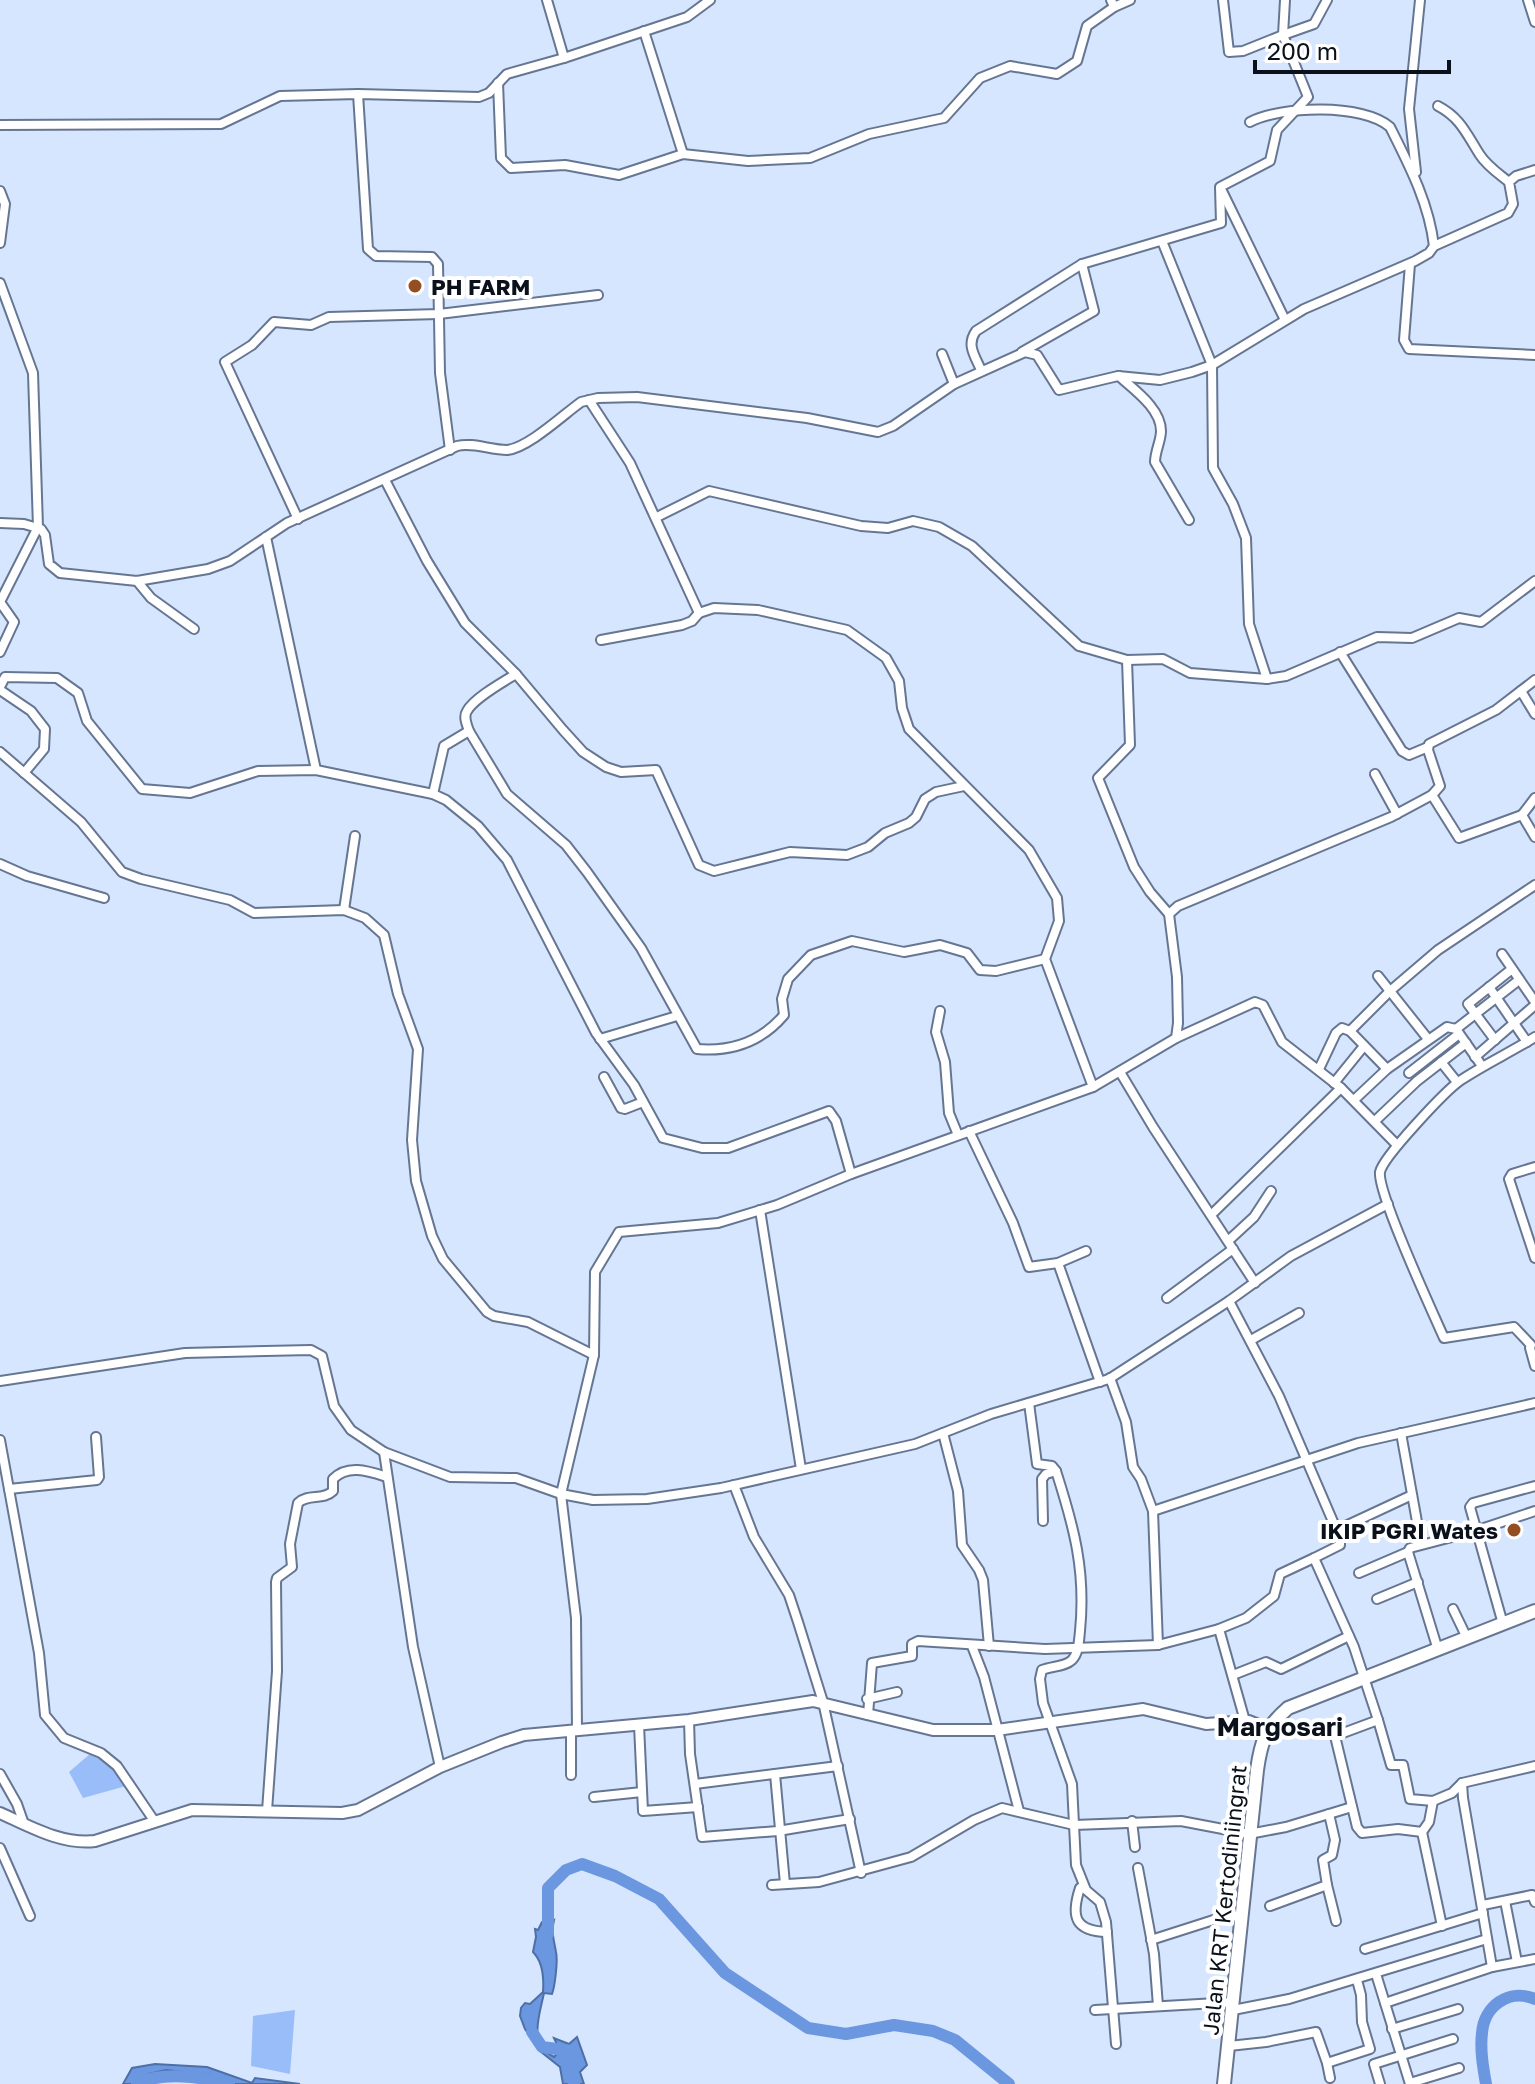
<svg xmlns="http://www.w3.org/2000/svg" width="1535" height="2084" viewBox="0 0 1535 2084" font-family="'Golos Text',sans-serif">
	<rect width="100%" height="100%" fill="#d7e6ff"/>
	<g fill="#99bdf8">
		<path d="M91 1753C108 1759 117 1771 126 1786L83 1798 69 1772Z"/>
		<polygon points="295,2010 290,2074 251,2066 253,2016"/>
	</g>
	<g fill="#6b97e1" stroke="#4e6fa6" stroke-width="2">
		<path d="M551 1917 550 1922 554 1920C551 1933 554 1940 556 1952 558 1960 555 1986 552 1994L544 1993C539 2017 528 2044 554 2057L560 2051 554 2038 569 2044 577 2037 587 2065 580 2072 584 2084H563L560 2067 540 2051 525 2029 520 2016 521 2008 525 2003 530 2004 543 1992C544 1978 543 1962 533 1952L536 1937 535 1929 538 1930 542 1922Z"/>
		<polygon points="155,2064 207,2067 252,2083 255,2078 300,2084 224,2084 211,2075 166,2070 149,2074 140,2084 123,2084 132,2068"/>
	</g>
	<g fill="none" stroke-linecap="round" stroke-linejoin="round">
		<g stroke="#6b97e1" stroke-width="12">
			<polyline points="548,1934 548,1888 566,1870 582,1864 615,1876 659,1899 725,1973 808,2028 846,2034 894,2025 933,2031 955,2040 1009,2084"/>
			<polyline points="532,2032 542,2047 571,2051 574,2084"/>
			<path d="M137 2084C162 2071 202 2077 229 2084"/>
			<path d="M1486 2084C1483 2067 1480 2050 1482 2033 1484 2006 1509 1988 1535 1999"/>
		</g>
		<defs>
			<g id="minor">
				<polyline points="547,0 564,58"/>
				<polyline points="1111,0 1114,7 1130,0"/>
				<polyline points="1223,0 1229,52 1243,51 1283,35 1285,0"/>
				<polyline points="1528,0 1535,22"/>
				<polyline points="644,31 683,154"/>
				<polyline points="498,83 501,158 511,168 565,165 619,175 683,154 748,161 810,158 869,134 944,118 980,78 1010,66 1057,74 1077,61 1087,26 1114,7"/>
				<polyline points="358,94 368,249 376,256 432,257 438,264 440,373 450,450"/>
				<path d="M1438 106C1461 118 1467 135 1480 155 1487 166 1499 174 1509 182"/>
				<path d="M1250 122C1280 106 1363 103 1390 127 1409 165 1429 203 1434 246"/>
				<polyline points="0,125 221,124 280,96 358,94 479,97 489,93 507,74 564,58 687,17 710,0"/>
				<polyline points="1416,172 1409,109 1420,0"/>
				<polyline points="0,191 5,204 0,243"/>
				<polyline points="1222,191 1285,320"/>
				<polyline points="1162,241 1212,365 1213,468 1233,504 1246,538 1249,624 1267,679"/>
				<polyline points="1410,264 1404,340 1409,349 1535,355"/>
				<polyline points="0,283 33,373 38,527 0,602 14,622 0,652"/>
				<polyline points="1022,352 1094,311 1082,264"/>
				<polyline points="942,354 954,384"/>
				<path d="M981 370C975 356 966 345 976 331L1082 264 1221 223 1220 187 1270 161 1277 130 1308 97 1283 35 1314 24 1327 0"/>
				<path d="M1119 376C1133 389 1161 408 1161 431 1161 441 1155 451 1155 462L1189 520"/>
				<polyline points="589,400 630,463 699,613 714,608 758,610 847,630 886,658 899,681 902,708 909,729 1029,850 1057,898 1059,921 1045,959 1093,1087"/>
				<polyline points="385,480 427,561 465,623 516,674 563,730 583,752 606,767 621,772 656,770 699,865 714,871 790,852 847,855 868,847 885,833 909,823 916,817 925,799 936,792 964,786"/>
				<polyline points="657,517 709,491 861,526 888,528 913,521 939,527 972,546 1079,646 1127,660 1163,659 1190,673 1267,679 1286,676 1377,637 1412,638 1459,618 1481,622 1535,581"/>
				<polyline points="298,519 225,362 252,345 274,322 311,325 329,317 439,314 598,295"/>
				<path d="M0 523 24 524 41 529 45 535 49 564 60 573 137 581 208 569 230 561 287 523 457 446C473 442 490 450 507 450 528 448 563 415 581 402L598 398 637 397 807 418 878 432 893 426 954 384 1025 352 1037 355 1059 390 1118 376 1160 380 1192 372 1212 365 1304 309 1415 261 1429 253 1434 246 1508 213 1513 204 1509 182 1516 176 1535 170"/>
				<polyline points="266,537 316,770"/>
				<polyline points="137,581 151,598 194,629"/>
				<polyline points="601,640 682,625 692,621 699,613"/>
				<polyline points="1340,652 1402,751 1409,755 1428,747"/>
				<polyline points="1127,660 1130,745 1098,778 1134,867 1150,892 1169,914 1177,977 1178,1023 1176,1038"/>
				<path d="M516 674C503 682 474 698 467 711 463 717 467 725 469 731L507 794 566 845 587 872 641 948 697 1049C732 1052 761 1042 784 1015L782 999 788 979 811 955 852 941 904 952 940 945 967 953 980 970 996 971 1045 959"/>
				<polyline points="0,687 5,677 57,678 78,693 87,721 142,789 190,793 258,771 316,770 433,794 446,800 478,826 507,860 596,1033 634,1085 663,1138 702,1148 728,1148 829,1111 836,1121 851,1174"/>
				<polyline points="0,690 31,711 45,729 44,749 24,773"/>
				<polyline points="1521,691 1535,714"/>
				<polyline points="0,752 81,822 122,872 141,879 230,900 254,913 344,910 365,918 384,935 398,994 418,1049 412,1140 416,1181 432,1236 443,1259 487,1312 494,1316 528,1322 594,1355"/>
				<polyline points="1375,774 1397,814"/>
				<polyline points="433,794 444,746 469,731"/>
				<polyline points="1432,795 1459,838 1522,815"/>
				<polyline points="1535,798 1522,815 1535,837"/>
				<polyline points="0,864 27,876 104,898"/>
				<polyline points="344,910 355,836"/>
				<polyline points="1169,914 1178,906 1391,817 1432,795 1440,786 1428,750 1429,744 1496,710 1535,680"/>
				<polyline points="1502,954 1535,1002"/>
				<polyline points="1378,976 1428,1039"/>
				<polyline points="1489,987 1527,1042"/>
				<polyline points="940,1011 936,1032 945,1062 949,1113 958,1135"/>
				<polyline points="1456,1029 1519,980"/>
				<polyline points="1350,1031 1390,991 1438,950 1535,885"/>
				<path d="M1535 1037C1511 1052 1485 1064 1461 1080 1446 1090 1383 1157 1380 1172 1377 1192 1432 1311 1444 1338L1514 1327 1531 1345 1530 1348 1535 1366"/>
				<polyline points="600,1039 677,1016"/>
				<polyline points="1495,1040 1468,1004 1512,969"/>
				<polyline points="1475,1057 1535,1005"/>
				<polyline points="1441,1062 1457,1082"/>
				<polyline points="1319,1069 1336,1033 1342,1028 1350,1031 1387,1069"/>
				<polyline points="1120,1072 1153,1127 1255,1283"/>
				<polyline points="1409,1073 1459,1034"/>
				<polyline points="604,1077 621,1108 625,1109 643,1102"/>
				<polyline points="1334,1083 1364,1046"/>
				<polyline points="1354,1100 1387,1069 1447,1027 1456,1029 1482,1066"/>
				<polyline points="1375,1121 1417,1081 1466,1043"/>
				<polyline points="969,1131 1013,1223 1029,1267 1058,1263 1086,1251"/>
				<polyline points="1535,1167 1512,1174 1509,1179 1535,1258"/>
				<polyline points="760,1210 801,1469"/>
				<polyline points="1211,1215 1341,1088"/>
				<polyline points="1228,1241 1254,1217 1271,1191"/>
				<polyline points="1058,1263 1100,1382"/>
				<polyline points="1167,1298 1233,1249"/>
				<polyline points="1229,1301 1279,1396 1340,1538 1340,1545 1314,1558 1354,1647 1378,1720 1335,1736 1357,1827 1362,1833 1398,1829 1422,1832 1442,1926"/>
				<polyline points="1251,1340 1299,1313"/>
				<polyline points="1110,1378 1126,1422 1133,1467 1141,1479 1153,1511 1158,1645"/>
				<polyline points="0,1381 185,1353 311,1350 322,1356 334,1406 351,1430 384,1452"/>
				<path d="M1029 1403 1037 1464 1052 1466 1056 1471C1074 1527 1086 1571 1080 1631 1079 1640 1079 1653 1072 1660 1065 1667 1051 1666 1042 1670L1040 1679 1043 1703 1072 1784 1076 1865 1086 1890 1100 1902 1106 1922 1116 2044"/>
				<polyline points="943,1433 958,1491 962,1545 979,1570 983,1580 989,1646"/>
				<polyline points="1401,1433 1421,1544"/>
				<polyline points="0,1440 39,1653 45,1715 64,1738 101,1753 117,1766 155,1822"/>
				<polyline points="734,1485 754,1537 789,1595 798,1622 823,1702 861,1873"/>
				<polyline points="9,1489 97,1480 99,1477 96,1437"/>
				<polyline points="1153,1511 1358,1443 1535,1403"/>
				<polyline points="1043,1521 1042,1479 1046,1474 1056,1471"/>
				<polyline points="1337,1530 1412,1495"/>
				<polyline points="1359,1573 1408,1552"/>
				<polyline points="1377,1599 1418,1582"/>
				<polyline points="1453,1609 1467,1638"/>
				<polyline points="1503,1624 1470,1507 1473,1503 1535,1486"/>
				<polyline points="1219,1629 1245,1721"/>
				<polyline points="972,1646 984,1677 1019,1811"/>
				<polyline points="1438,1650 1408,1552 1410,1548 1475,1531 1535,1511"/>
				<polyline points="1233,1675 1266,1662 1281,1669 1349,1636"/>
				<polyline points="867,1699 897,1692"/>
				<polyline points="868,1715 872,1663 912,1656 912,1644 918,1641 1045,1649 1158,1645 1219,1629 1246,1618 1274,1596 1280,1574 1314,1558"/>
				<polyline points="689,1720 690,1754 702,1837 778,1831 850,1819"/>
				<polyline points="1378,1720 1391,1765 1403,1765 1410,1799 1433,1801"/>
				<polyline points="639,1725 643,1811 698,1807"/>
				<polyline points="571,1730 571,1775"/>
				<polyline points="577,1730 576,1618 561,1494 594,1355 595,1272 619,1232 718,1223 777,1205 851,1174 1093,1087 1176,1038 1255,1002 1263,1005 1282,1042 1341,1088 1397,1145"/>
				<polyline points="440,1767 413,1647 384,1452 450,1477 516,1478 561,1494 593,1500 647,1499 721,1488 915,1444 991,1414 1109,1379 1229,1301 1291,1256 1388,1204"/>
				<polyline points="0,1774 17,1804 24,1824"/>
				<polyline points="775,1774 785,1884"/>
				<polyline points="1462,1783 1463,1798 1492,1967"/>
				<polyline points="695,1784 838,1766"/>
				<polyline points="594,1797 642,1792"/>
				<path d="M267 1811 277 1671 276 1582 277 1578 292 1567 290 1544 298 1503C308 1493 323 1501 333 1491V1479C348 1464 368 1471 387 1477"/>
				<polyline points="1132,1821 1135,1847"/>
				<polyline points="1422,1832 1429,1822 1433,1801 1452,1793 1462,1783 1535,1766"/>
				<polyline points="0,1848 30,1916"/>
				<polyline points="1138,1868 1154,1954 1158,2006"/>
				<polyline points="772,1885 819,1882 911,1857 974,1820 1002,1808 1074,1825 1181,1821 1249,1834 1286,1827 1352,1807"/>
				<polyline points="1327,1885 1336,1921"/>
				<path d="M1083 1886 1080 1888C1070 1918 1076 1931 1107 1932"/>
				<polyline points="1505,1901 1517,1962"/>
				<polyline points="1483,1905 1532,1895 1535,1902"/>
				<polyline points="1270,1906 1327,1885 1323,1860 1332,1855 1335,1840 1329,1814"/>
				<polyline points="1151,1940 1226,1916 1234,1915 1241,1920"/>
				<polyline points="1365,1949 1483,1913"/>
				<polyline points="1376,1974 1410,2084"/>
				<polyline points="1385,2003 1492,1967 1535,1959"/>
				<polyline points="1095,2010 1234,2002"/>
				<polyline points="1233,2010 1289,1999 1487,1939"/>
				<polyline points="1392,2029 1458,2009"/>
				<polyline points="1229,2046 1266,2042 1316,2032 1327,2063 1370,2049 1362,2022 1361,1995 1357,1980"/>
				<polyline points="1327,2063 1330,2078"/>
				<polyline points="1410,2083 1459,2068"/>
				<polyline points="1380,2084 1374,2064 1453,2039"/>
			</g>
			<path id="tertiary" d="M0 1813C29 1826 62 1845 95 1841L192 1810 342 1813 358 1810 440 1767 502 1742 524 1735 689 1720 813 1701 933 1730H997L1143 1709 1206 1724 1249 1721 1268 1729"/>
			<path id="primary" d="M1224 2084 1257 1770C1261 1741 1266 1727 1288 1708L1535 1611"/>
		</defs>
		<use href="#minor" stroke="#667692" stroke-width="12"/>
		<use href="#tertiary" stroke="#667692" stroke-width="14"/>
		<use href="#primary" stroke="#667692" stroke-width="16"/>
		<use href="#minor" stroke="#fff" stroke-width="8"/>
		<use href="#tertiary" stroke="#fff" stroke-width="10"/>
		<use href="#primary" stroke="#fff" stroke-width="12"/>
	</g>
	<g fill="#934e22" stroke="#fff" stroke-width="3">
		<circle cx="415" cy="286" r="8"/>
		<circle cx="1514" cy="1530" r="8"/>
	</g>
	<g text-anchor="middle" dominant-baseline="central" stroke-width="8" stroke-linejoin="round" paint-order="stroke">
		<g font-size="22" font-weight="bold" fill="#0b111b" stroke="#fff" text-anchor="start">
			<text x="431" y="286">PH FARM</text>
			<text x="1498" y="1530" text-anchor="end">IKIP PGRI Wates</text>
		</g>
		<g font-size="22" fill="#0b111b" stroke="#fff">
			<text transform="translate(1224 1900) rotate(-84)">Jalan KRT Kertodiniingrat</text>
		</g>
		<g font-size="26" font-weight="bold" fill="#0b111b" stroke="#fff">
			<text x="1280" y="1726">Margosari</text>
		</g>
	</g>
	<path d="M1255 60v12h194v-12" fill="none" stroke="#0b111b" stroke-width="4"/>
	<text x="1267" y="60" font-size="24" fill="#0b111b" stroke="#ffffff" stroke-width="6" paint-order="stroke">200 m</text>
</svg>
